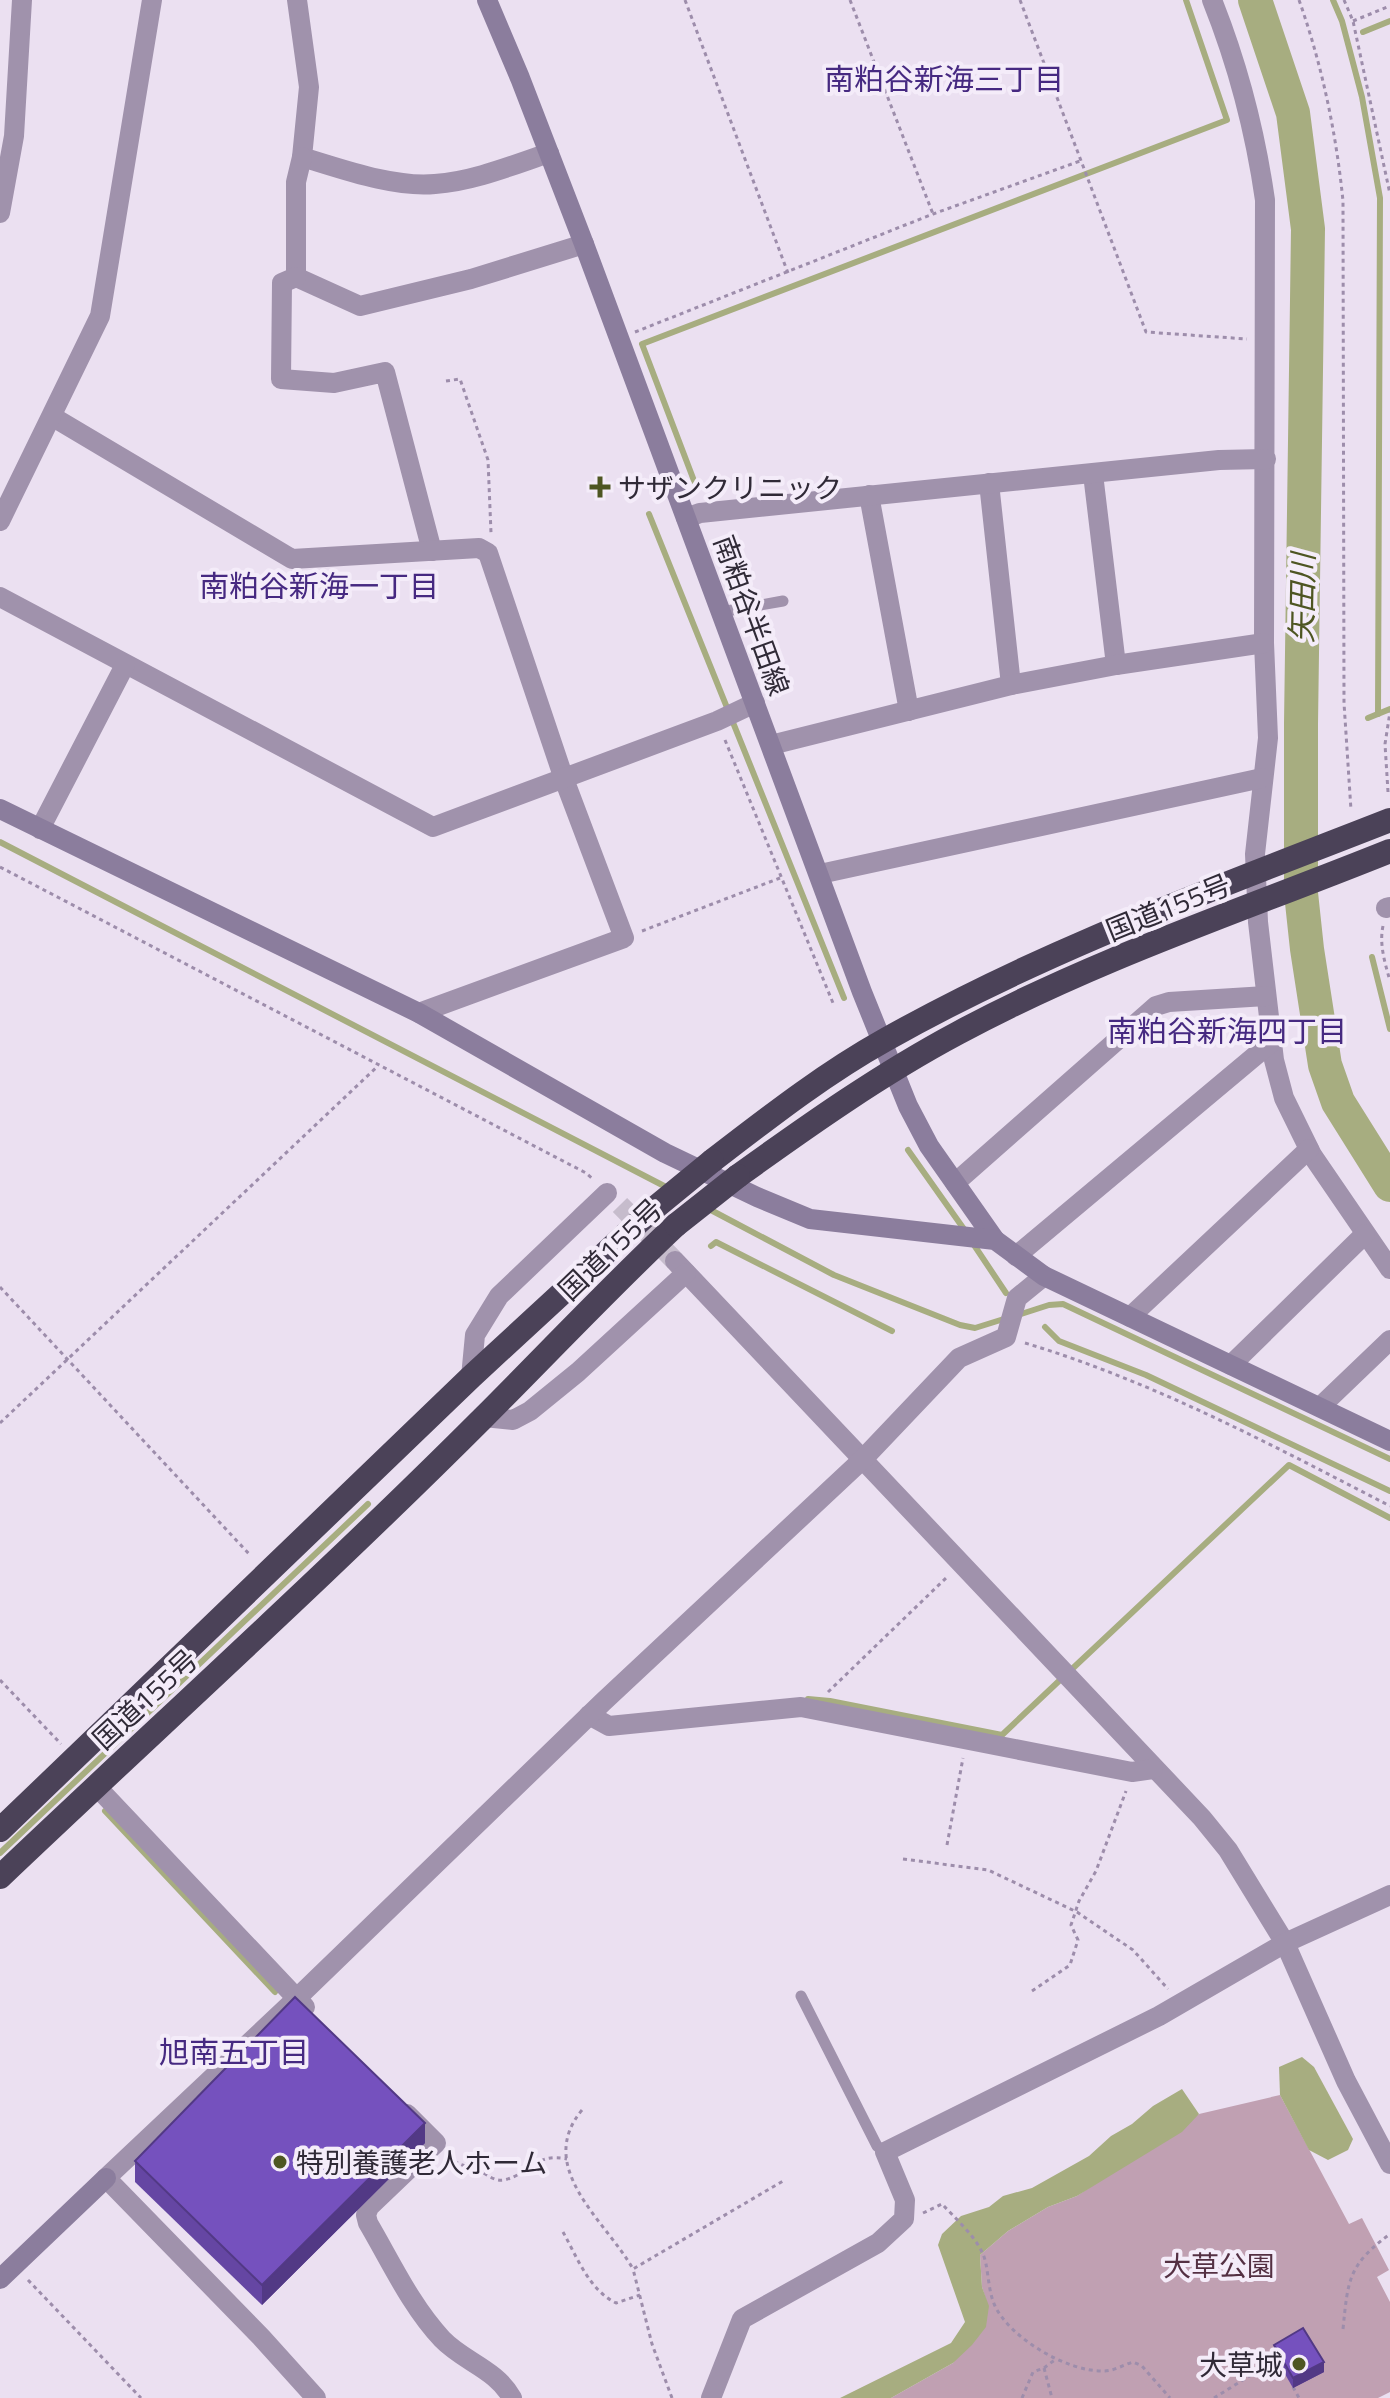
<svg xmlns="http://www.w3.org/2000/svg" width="1390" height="2398" viewBox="0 0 1390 2398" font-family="'Titillium Web','Noto Sans JP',sans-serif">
	<rect width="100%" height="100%" fill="#ebe0f1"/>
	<polygon fill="#c0a0b2" points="1280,2095 1349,2224 1362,2218 1389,2270 1377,2277 1390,2302 1390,2392 1378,2398 891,2398 953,2363 988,2306 982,2287 980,2255 1008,2231 1048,2207 1077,2196 1199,2114"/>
	<g fill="#a7ad80">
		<polygon points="1302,2057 1314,2067 1353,2139 1348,2150 1328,2160 1309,2150 1280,2095 1279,2067"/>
		<polygon points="1182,2089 1199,2114 1182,2132 1077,2196 1048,2207 1008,2231 980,2255 982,2287 989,2306 986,2327 972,2345 953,2363 891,2398 840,2398 951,2343 965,2322 938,2245 942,2234 961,2216 989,2207 1003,2196 1032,2188 1089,2156 1111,2136 1132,2124 1153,2106"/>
	</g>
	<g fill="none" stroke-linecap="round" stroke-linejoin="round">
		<g stroke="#a7ad80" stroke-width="6">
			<polyline points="1333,0 1342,21 1362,97 1380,198 1378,714"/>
			<polyline points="1363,32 1390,21"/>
			<polyline points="696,486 642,344 1227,120 1186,0"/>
			<polyline points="649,514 844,998"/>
			<polyline points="1368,718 1390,709"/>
			<polyline points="0,842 668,1188"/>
			<polyline points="1372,957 1390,1029"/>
			<polyline points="908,1150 966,1232"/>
			<polyline points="707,1208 834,1275 960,1325 975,1328 1007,1318"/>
			<polyline points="972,1242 1006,1293"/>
			<polyline points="711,1246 716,1242 892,1331"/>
			<polyline points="1018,1315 1049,1305 1063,1304 1390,1459"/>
			<polyline points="1045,1327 1059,1341 1146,1375 1390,1491"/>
			<polyline points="1072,1669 1289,1465 1390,1518"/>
			<polyline points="808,1699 830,1701 1002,1735 1059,1681"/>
			<polyline points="105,1811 275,1992"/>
			<polyline points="0,1853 368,1504"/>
		</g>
		<polyline stroke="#a7ad80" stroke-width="34" points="1255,0 1293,113 1308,229 1301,724 1301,893 1307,949 1325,1065 1338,1102 1390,1185"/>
		<polyline stroke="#c6bccc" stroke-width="20" stroke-dasharray="20 10" stroke-linecap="butt" points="620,1205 675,1261"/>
		<g stroke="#9d8dab" stroke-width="3" stroke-dasharray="4 4" stroke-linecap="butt">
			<polyline points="685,0 788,273"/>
			<polyline points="850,0 933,214"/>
			<polyline points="1020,0 1146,332 1247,339"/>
			<path d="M1299 0C1322 65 1336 132 1343 201L1344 703 1351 810"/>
			<polyline points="1344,0 1353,21 1390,194"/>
			<polyline points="1353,21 1390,6"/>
			<polyline points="635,332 933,214 1080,161"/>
			<polyline points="446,381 460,379 488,460 491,533"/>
			<polyline points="725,740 833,1003"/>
			<polyline points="1388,792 1385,744 1390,712"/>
			<polyline points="0,867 586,1173 594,1180"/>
			<path d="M1383 926C1379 944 1385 963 1390 981"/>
			<polyline points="642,931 780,878"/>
			<polyline points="0,1287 251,1556"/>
			<path d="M1025 1343C1152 1381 1272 1445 1390 1506"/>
			<polyline points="0,1423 378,1066"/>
			<polyline points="0,1680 61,1744"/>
			<polyline points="828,1692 946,1578"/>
			<polyline points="947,1845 963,1758"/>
			<polyline points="903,1859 988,1870 1077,1912 1133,1950 1168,1989"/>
			<polyline points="1032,1991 1070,1965 1078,1940 1071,1925 1079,1901 1096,1871 1126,1791"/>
			<path d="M582 2110C534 2168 606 2221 633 2269"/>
			<path d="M448 2156C458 2165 463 2165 475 2169 485 2172 493 2182 504 2180 530 2174 536 2152 567 2159"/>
			<path d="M923 2213 942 2204C955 2218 974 2235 982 2252 989 2265 987 2289 995 2306 1011 2339 1068 2372 1104 2371 1114 2371 1123 2365 1133 2362L1142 2366 1170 2398"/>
			<path d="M563 2232C577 2257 589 2290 616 2303L640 2295"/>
			<polyline points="28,2280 141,2398"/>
			<path d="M1343 2329C1348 2280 1348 2265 1390 2234"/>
			<polyline points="1044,2368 1052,2398"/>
			<polyline points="1293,2387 1299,2398"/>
			<polyline points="672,2398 652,2344 633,2269 783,2181"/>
			<polyline points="1022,2398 1033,2372 1044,2368 1056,2359"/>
			<polyline points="1214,2398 1259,2370 1276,2356"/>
		</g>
		<g stroke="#a092ac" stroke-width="11">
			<polyline points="721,612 783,601"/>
			<polyline points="801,1996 877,2146 885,2152"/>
		</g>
		<g stroke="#a092ac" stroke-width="20">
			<path d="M297 0 309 87 302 157C342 169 394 188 435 184 474 181 513 165 549 153"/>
			<path d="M1212 0C1238 65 1255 130 1265 200L1264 643 1268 738 1255 854 1258 922 1274 1060 1284 1098 1312 1155 1390 1269"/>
			<polyline points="302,157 296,182 296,277 360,306 471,279 584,244"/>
			<polyline points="0,213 14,136 22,0"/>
			<polyline points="296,277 282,283 281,379 334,383 385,372 432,551"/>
			<polyline points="53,417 292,559 479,548 488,553 564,779 624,938 419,1013"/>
			<polyline points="1093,474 1116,665"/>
			<polyline points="989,483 1011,685"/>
			<polyline points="869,495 909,711"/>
			<polyline points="686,518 700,513 1219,460 1266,459"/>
			<polyline points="0,521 100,316 152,0"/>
			<polyline points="0,597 433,827 717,721 755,703"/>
			<polyline points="771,745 1011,685 1116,665 1264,643"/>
			<polyline points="40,829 125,665"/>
			<polyline points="820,874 1262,778"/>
			<polyline points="1386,908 1390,907"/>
			<polyline points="955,1183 1156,1006 1169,1002 1266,996"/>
			<polyline points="1016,1256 1273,1041"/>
			<polyline points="675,1261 1202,1818 1228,1850 1285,1943 1346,2081 1390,2164"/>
			<polyline points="1130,1317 1309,1149"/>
			<polyline points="1231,1365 1365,1234"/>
			<polyline points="471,1377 475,1335 499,1296 607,1193"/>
			<polyline points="1320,1407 1390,1340"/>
			<polyline points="484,1417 513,1420 530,1411 578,1372 686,1273"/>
			<polyline points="589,1715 609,1726 801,1707 1132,1772 1153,1769"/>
			<polyline points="96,1786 305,2007"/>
			<path d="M407 2114 436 2143 369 2207 366 2215 368 2223C391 2262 411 2306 442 2339 464 2362 496 2369 512 2398"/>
			<polyline points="316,2398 261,2337 106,2178 297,1998 603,1702 863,1459 959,1358 1006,1337 1017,1298 1044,1276"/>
			<polyline points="711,2398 742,2319 878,2243 904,2219 905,2200 885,2152 1159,2016 1285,1943 1390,1895"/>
		</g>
		<g stroke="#8b7d9d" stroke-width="20">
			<polyline points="487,0 520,78 584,244 862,992 908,1106 929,1146 995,1240"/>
			<polyline points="0,809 419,1013 665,1153 757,1197 810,1219 995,1240 1044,1276 1390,1441"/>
			<polyline points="0,2279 106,2178"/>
		</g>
		<g stroke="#4b4258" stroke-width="24">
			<path d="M712 1161C768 1118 824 1074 885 1040 1046 949 1219 887 1390 820"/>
			<path d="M738 1176C809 1125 881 1074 958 1033 1095 959 1246 909 1390 851"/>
			<polyline points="0,1830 471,1377 651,1211"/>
			<path d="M0 1877C161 1724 326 1575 483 1418 547 1354 609 1288 676 1225"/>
		</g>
		<g stroke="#4b4258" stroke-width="24">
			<polyline points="651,1211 712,1161"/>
			<polyline points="676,1225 738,1176"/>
		</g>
	</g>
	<g fill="#6546a3">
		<polygon points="425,2143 262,2305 135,2182 135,2161"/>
		<polygon points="1274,2345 1324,2372 1293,2388 1274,2355"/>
	</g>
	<g fill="#523985">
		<polygon points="425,2123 425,2143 262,2305 262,2285"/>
		<polygon points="1324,2362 1324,2372 1293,2388 1293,2378"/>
	</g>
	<g fill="#7551be" stroke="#523985" stroke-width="2">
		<polygon points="295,1997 425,2123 262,2285 135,2161"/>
		<polygon points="1303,2328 1324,2362 1293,2378 1274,2345"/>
	</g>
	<g fill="#4e5622" stroke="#f4ecf9" stroke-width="3">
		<path d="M596 475h8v8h8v8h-8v8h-8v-8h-8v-8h8z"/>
		<circle cx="280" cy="2162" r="8"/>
		<circle cx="1299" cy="2364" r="8"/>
	</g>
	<g text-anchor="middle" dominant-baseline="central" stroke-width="8" stroke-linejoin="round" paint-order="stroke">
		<g font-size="28" fill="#302a37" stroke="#f4ecf9" text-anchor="start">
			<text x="618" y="487">サザンクリニック</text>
			<text x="296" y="2162">特別養護老人ホーム</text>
			<text x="1283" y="2364" text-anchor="end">大草城</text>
		</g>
		<g font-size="28" fill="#302a37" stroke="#f4ecf9">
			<text transform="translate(752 615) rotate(70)">南粕谷半田線</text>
			<text transform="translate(1168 907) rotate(-22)">国道155号</text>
			<text transform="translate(610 1249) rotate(-44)">国道155号</text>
			<text transform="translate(145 1699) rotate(-43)">国道155号</text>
		</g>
		<g font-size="28" fill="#543043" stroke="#f4ecf9">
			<text x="1219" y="2265">大草公園</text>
		</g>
		<g font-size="30" fill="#462981" stroke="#f4ecf9">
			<text x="944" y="79">南粕谷新海三丁目</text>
			<text x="319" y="586">南粕谷新海一丁目</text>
			<text x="1227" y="1031">南粕谷新海四丁目</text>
			<text x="234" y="2052">旭南五丁目</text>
		</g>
		<g font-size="30" font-style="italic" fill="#4e5622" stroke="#f4ecf9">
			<text transform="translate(1302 598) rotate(-89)">矢田川</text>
		</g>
	</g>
</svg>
